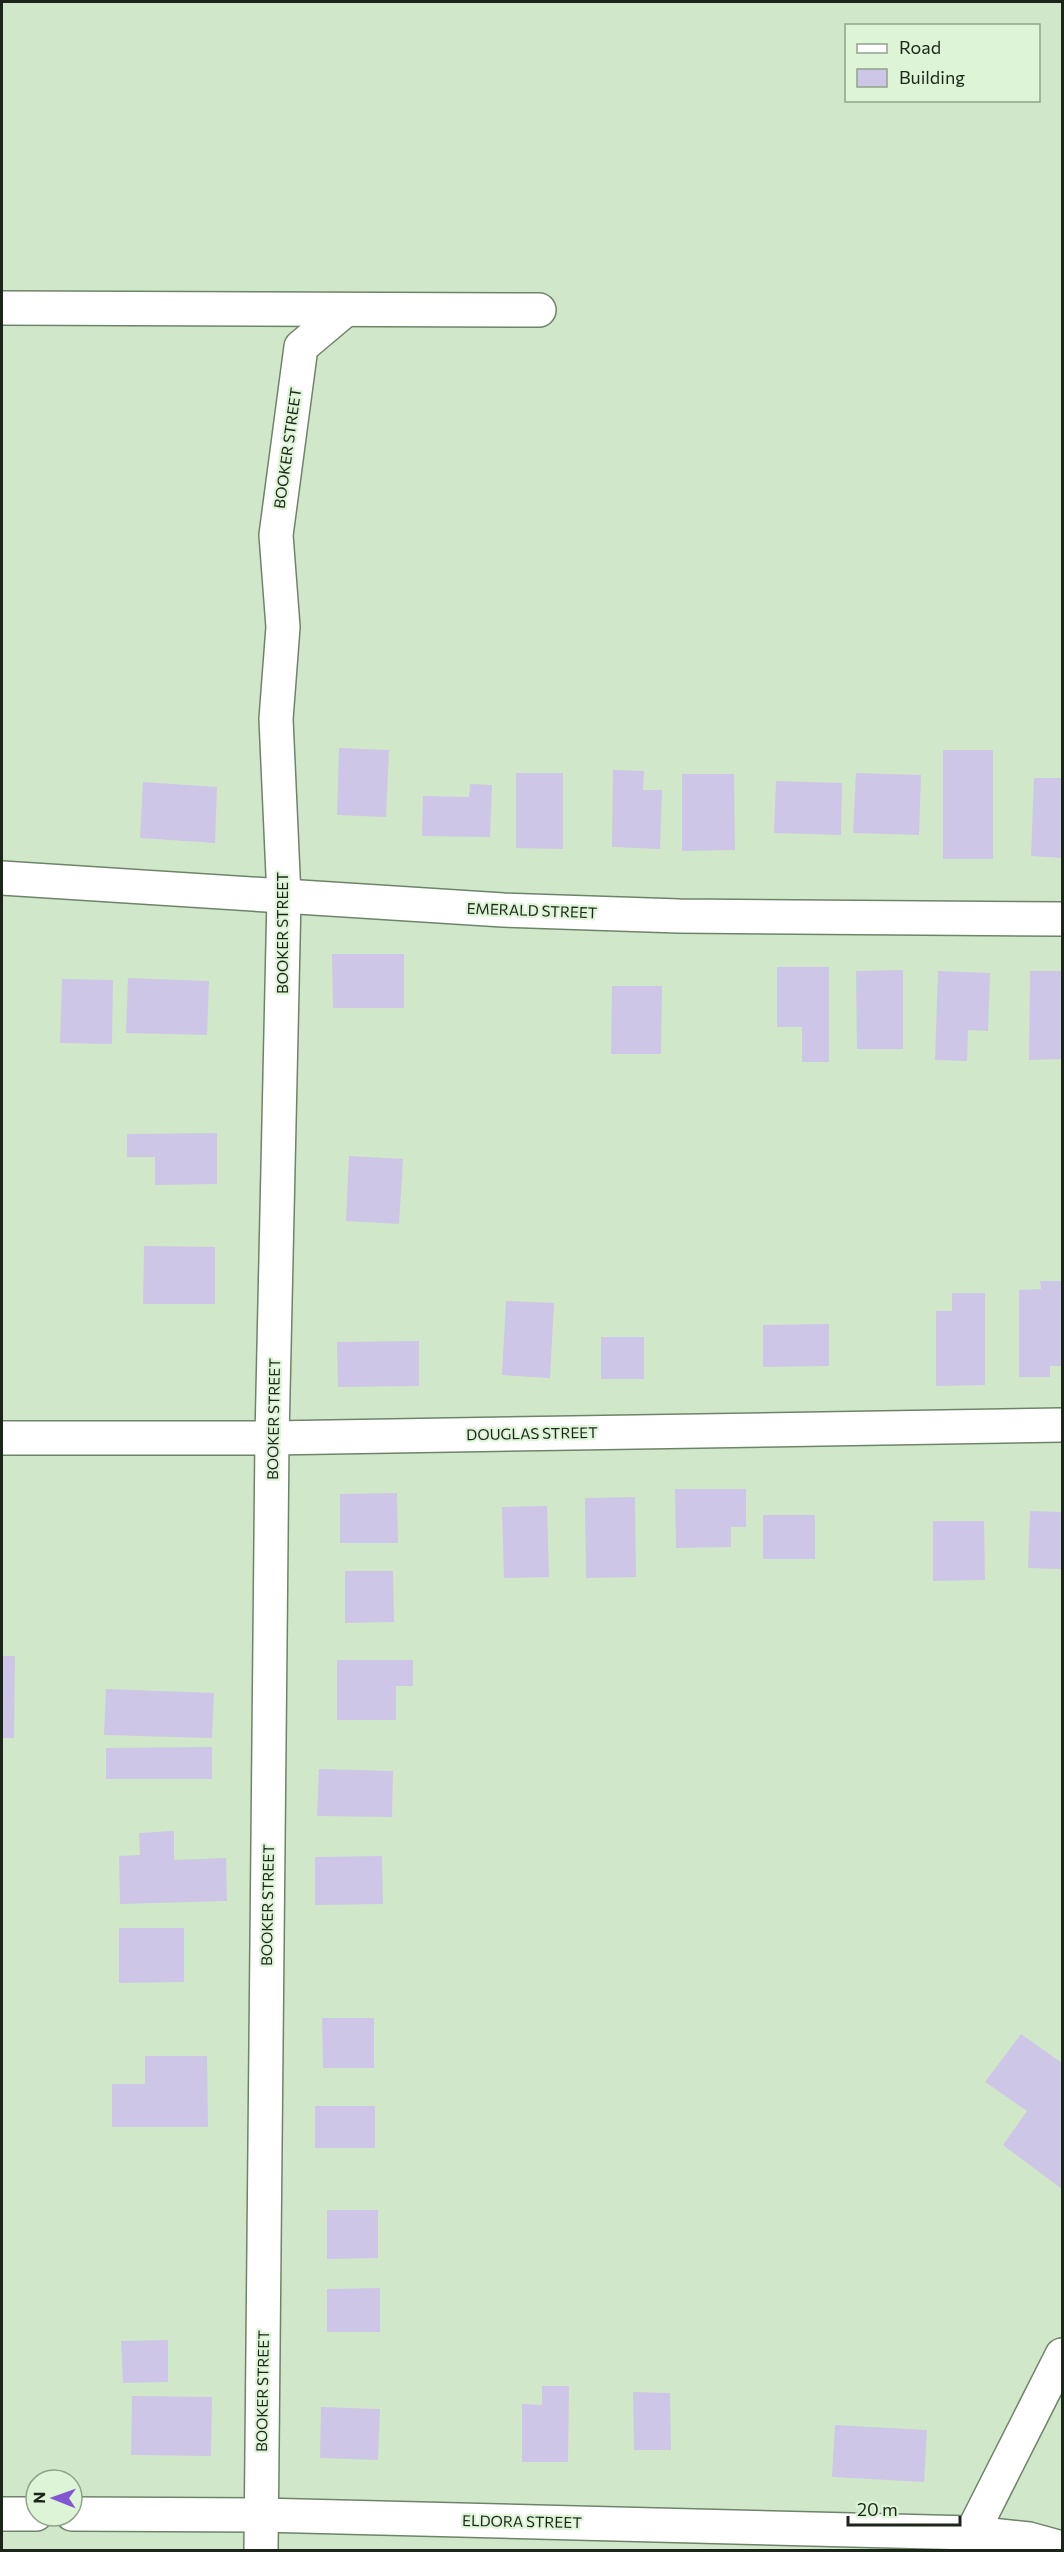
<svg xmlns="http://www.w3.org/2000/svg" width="1064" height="2552" viewBox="0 0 1064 2552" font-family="Commissioner,sans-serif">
	<rect width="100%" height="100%" fill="#d0e8c9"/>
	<g fill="#cdc6e6">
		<polygon points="339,748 389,750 386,817 337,815"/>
		<rect x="943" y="750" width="50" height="109"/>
		<polygon points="613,770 644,771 643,790 662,790 660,849 612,847"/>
		<polygon points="516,773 563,773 563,849 516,848"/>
		<polygon points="856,773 921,775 919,835 853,833"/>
		<polygon points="682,774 734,774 735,850 682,851"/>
		<polygon points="1034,778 1062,778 1062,858 1031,856"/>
		<polygon points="776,781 842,783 841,835 774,833"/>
		<polygon points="143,782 217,787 215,843 140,838"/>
		<polygon points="470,784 492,785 490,837 422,836 423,796 469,797"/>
		<polygon points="332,954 404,954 404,1008 333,1008"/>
		<polygon points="777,967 829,967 829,1062 802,1062 802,1027 777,1027"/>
		<polygon points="903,970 903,1049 857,1049 856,971"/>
		<polygon points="938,971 990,973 988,1031 968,1030 967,1061 935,1060"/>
		<polygon points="1030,971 1062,971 1062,1059 1029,1060"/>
		<polygon points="128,978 209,981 207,1035 126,1033"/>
		<polygon points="62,979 113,980 112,1044 60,1043"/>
		<polygon points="612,986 662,986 661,1054 611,1054"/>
		<polygon points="217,1133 217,1184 155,1185 155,1157 127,1157 127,1134"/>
		<polygon points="349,1156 403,1159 399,1224 346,1221"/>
		<polygon points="144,1246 215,1247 215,1304 143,1304"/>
		<polygon points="1040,1281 1062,1281 1062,1366 1050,1366 1050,1377 1019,1377 1019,1290 1041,1289"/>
		<polygon points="952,1293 985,1293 985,1385 936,1386 936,1311 952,1311"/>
		<polygon points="506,1301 554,1303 550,1378 502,1375"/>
		<polygon points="829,1324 829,1366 763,1367 763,1325"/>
		<rect x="601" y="1337" width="43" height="42"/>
		<polygon points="419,1341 419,1386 338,1387 337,1342"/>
		<polygon points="675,1489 746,1489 746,1527 731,1527 731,1547 676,1548"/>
		<polygon points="397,1493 398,1543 340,1543 340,1494"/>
		<polygon points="635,1497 636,1577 586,1578 585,1498"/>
		<polygon points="547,1506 549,1577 504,1578 502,1507"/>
		<polygon points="1030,1511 1062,1512 1062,1569 1028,1568"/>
		<rect x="763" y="1515" width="52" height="44"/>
		<polygon points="933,1521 984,1521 985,1580 933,1581"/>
		<polygon points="345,1571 393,1571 394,1622 345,1623"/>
		<polygon points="2,1656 15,1656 14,1738 2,1738"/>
		<polygon points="337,1660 413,1660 413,1686 396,1686 396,1720 337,1720"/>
		<polygon points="106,1689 214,1693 212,1738 104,1735"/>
		<polygon points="212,1747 212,1779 106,1779 106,1748"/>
		<polygon points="319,1769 393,1771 392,1817 317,1816"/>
		<polygon points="174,1831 174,1860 226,1858 227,1901 120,1904 119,1856 140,1855 139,1833"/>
		<polygon points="382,1856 383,1904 315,1905 315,1857"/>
		<polygon points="119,1928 184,1928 184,1982 119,1983"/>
		<polygon points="322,2018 374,2018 374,2068 323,2068"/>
		<polygon points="1021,2034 1062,2063 1062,2189 1003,2145 1027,2111 985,2082"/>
		<polygon points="145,2056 207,2056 208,2127 112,2127 112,2084 145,2084"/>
		<rect x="315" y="2106" width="60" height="42"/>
		<polygon points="327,2210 378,2210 378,2258 327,2259"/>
		<polygon points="380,2288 380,2332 327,2332 327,2289"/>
		<polygon points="168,2340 168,2382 123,2383 121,2341"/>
		<polygon points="542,2386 569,2386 568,2462 522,2462 522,2404 542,2405"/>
		<polygon points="633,2392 670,2393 671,2450 634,2450"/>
		<polygon points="132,2396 212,2397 211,2456 131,2455"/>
		<polygon points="321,2407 380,2409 378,2460 320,2458"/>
		<polygon points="835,2425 927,2430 924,2482 832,2477"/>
	</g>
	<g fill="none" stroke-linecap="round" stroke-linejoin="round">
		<defs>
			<g id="minor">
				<polyline points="2,308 539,310"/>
				<polyline points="2,878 503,910 679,916 1062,919"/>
				<polyline points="2,1438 272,1438 1062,1425"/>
				<polyline points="2,2514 36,2514"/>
				<polyline points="72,2514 261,2515 972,2533 1029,2539 1062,2548"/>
				<polyline points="261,2550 272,1438 284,897 276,719 283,627 276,535 301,347 345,310"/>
				<polyline points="965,2550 972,2533 1062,2355"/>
			</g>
		</defs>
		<use href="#minor" stroke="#6e8469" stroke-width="36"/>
		<use href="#minor" stroke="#fff" stroke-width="33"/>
	</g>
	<g text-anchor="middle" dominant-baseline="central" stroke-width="4.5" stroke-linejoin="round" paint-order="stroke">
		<g font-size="15" fill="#1c251a" stroke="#ddf5d6">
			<text transform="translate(287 448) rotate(-82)">BOOKER STREET</text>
			<text transform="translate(532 910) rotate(2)">EMERALD STREET</text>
			<text transform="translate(282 933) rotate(-90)">BOOKER STREET</text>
			<text transform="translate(273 1419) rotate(-89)">BOOKER STREET</text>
			<text transform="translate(532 1433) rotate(-1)">DOUGLAS STREET</text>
			<text transform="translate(267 1905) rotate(-89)">BOOKER STREET</text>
			<text transform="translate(262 2391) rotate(-89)">BOOKER STREET</text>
			<text transform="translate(522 2521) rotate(1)">ELDORA STREET</text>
		</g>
	</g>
	<rect width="1064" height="2552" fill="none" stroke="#1c251a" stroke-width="6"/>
	<rect x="845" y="24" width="195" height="78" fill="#ddf5d6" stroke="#90a28b" stroke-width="1.5"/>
	<rect x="857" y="44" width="30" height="9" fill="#ffffff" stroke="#90a28b" stroke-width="1.5"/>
	<text x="899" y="54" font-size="18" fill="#1c251a">Road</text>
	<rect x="857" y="69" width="30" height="18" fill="#cdc6e6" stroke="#90a28b" stroke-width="1.5"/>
	<text x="899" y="84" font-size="18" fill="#1c251a">Building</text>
	<g transform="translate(54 2498) rotate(271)"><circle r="28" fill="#ddf5d6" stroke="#90a28b" stroke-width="1.5"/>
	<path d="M0-4.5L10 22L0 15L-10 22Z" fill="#8158d1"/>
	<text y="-9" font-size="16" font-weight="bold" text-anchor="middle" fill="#1c251a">N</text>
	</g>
	<path d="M848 2516v9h112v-9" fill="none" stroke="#1c251a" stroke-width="3"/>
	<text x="857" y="2516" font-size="18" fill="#1c251a" stroke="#ddf5d6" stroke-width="4.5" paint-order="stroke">20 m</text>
</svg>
